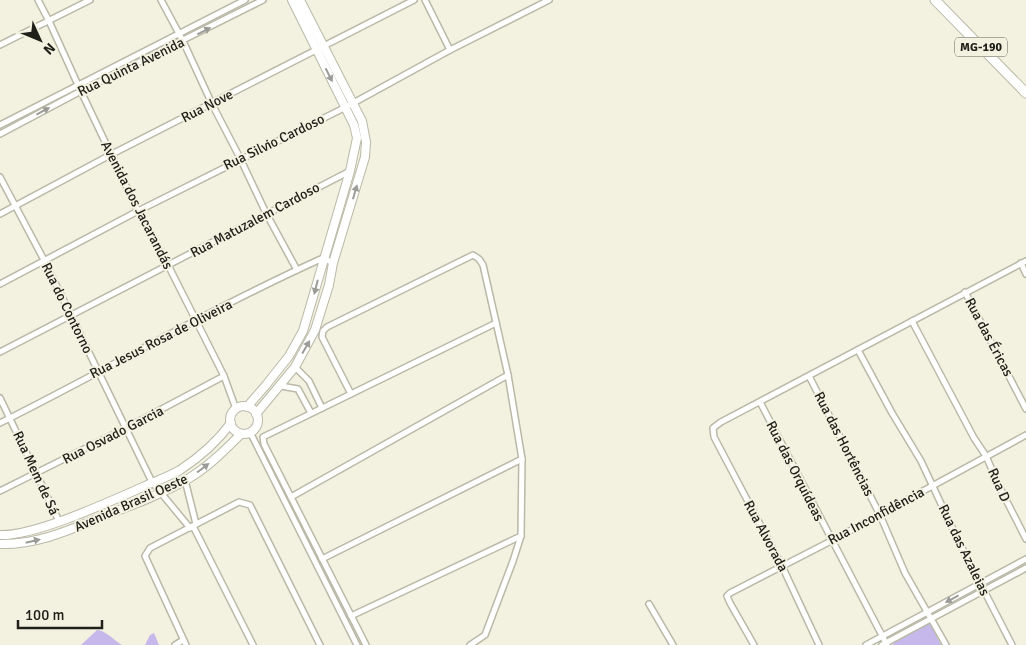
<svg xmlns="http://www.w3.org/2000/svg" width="1026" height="645" viewBox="0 0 1026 645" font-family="Signika,sans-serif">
	<rect width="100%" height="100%" fill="#f3f2e0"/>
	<g fill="#c6b8ea">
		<polygon points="929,621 941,645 893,645 892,642"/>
		<path d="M97 630C105 630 115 641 122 645H81Z"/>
		<polygon points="154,633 159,645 145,645 150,635"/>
	</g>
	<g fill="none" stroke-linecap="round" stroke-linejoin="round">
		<defs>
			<g id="street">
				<polyline points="38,0 49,21 78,85 138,211 168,265 224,376 236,409"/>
				<polyline points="161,0 183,41 212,104 240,158 266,213 297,270"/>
				<polyline points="425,0 450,50"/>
				<polyline points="0,45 90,0"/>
				<polyline points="0,125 245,0"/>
				<polyline points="0,134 81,91 263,0"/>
				<polyline points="0,177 44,260 152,482 190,528"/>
				<polyline points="0,214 112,154 414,0"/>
				<polyline points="1021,263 1026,274"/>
				<polyline points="0,284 138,211 346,107 450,50 549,0"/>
				<polyline points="965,292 1026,409"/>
				<polyline points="912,321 974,438 986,456 999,486 1026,539"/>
				<polyline points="858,350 892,413 921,461 958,540 1012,645"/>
				<polyline points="0,352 350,171"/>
				<polyline points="295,367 309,381 322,408"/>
				<polyline points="809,376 880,515 905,573 946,645"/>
				<polyline points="281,386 298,389 311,413"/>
				<polyline points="351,394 322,337 323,331 327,327 473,255 479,259 483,265 508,375 522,459 521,536 513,561 485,635 470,645"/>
				<polyline points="0,398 59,521"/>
				<polyline points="760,402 887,645"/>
				<path d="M0 423C108 369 212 308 323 258L333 263"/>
				<polyline points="250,432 357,645"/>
				<polyline points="185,480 196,524"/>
				<polyline points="0,491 126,428 224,376"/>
				<polyline points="291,497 508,375"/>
				<polyline points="193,526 253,645"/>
				<polyline points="322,559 522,459"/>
				<polyline points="649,604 673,645"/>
				<polyline points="351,616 521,536"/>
				<polyline points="175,645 183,640"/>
				<polyline points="186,645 145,556 150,548 239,502 250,505 320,645"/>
				<polyline points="366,645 264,444 263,437 496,323"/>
				<polyline points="754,645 730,603 727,596 730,593 831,541 1026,435"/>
				<polyline points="819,645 782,566 714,437 713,428 721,422 1026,261"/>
				<polyline points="866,645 1026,559"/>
				<polyline points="882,645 1026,568"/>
			</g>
			<g id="secondary">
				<circle cx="244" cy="420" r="14"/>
				<polyline points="247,407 266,385 289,356 303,331 350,171 357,138 354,125 292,0"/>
				<polyline points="256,414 295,367 315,330 329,285 333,263 365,157 366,142 362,121 300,0"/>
				<path d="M0 535C36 536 111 501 145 486 156 481 170 476 180 470 200 457 217 442 231 423"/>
				<path d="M0 544C39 545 74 528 109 514 135 504 162 494 186 480 207 468 224 451 241 434"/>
			</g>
			<polyline id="primary" points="935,0 1026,93"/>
		</defs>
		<use href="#street" stroke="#bab9a8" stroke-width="8"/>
		<use href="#secondary" stroke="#bab9a8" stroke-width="10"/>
		<use href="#primary" stroke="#bab9a8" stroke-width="11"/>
		<use href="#street" stroke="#fff" stroke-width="5"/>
		<use href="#secondary" stroke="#fff" stroke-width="8"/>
		<use href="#primary" stroke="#fff" stroke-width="9"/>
	</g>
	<defs><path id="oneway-solid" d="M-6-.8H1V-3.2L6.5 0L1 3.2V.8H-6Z" transform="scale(1.25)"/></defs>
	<g fill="#9b9b98">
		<use href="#oneway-solid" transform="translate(204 31) rotate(-27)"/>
		<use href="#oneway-solid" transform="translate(329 75) rotate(63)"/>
		<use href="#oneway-solid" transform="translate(43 111) rotate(-28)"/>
		<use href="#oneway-solid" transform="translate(355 192) rotate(-74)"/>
		<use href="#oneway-solid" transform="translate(316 287) rotate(104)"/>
		<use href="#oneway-solid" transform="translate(306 347) rotate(-60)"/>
		<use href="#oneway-solid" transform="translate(203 468) rotate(-37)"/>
		<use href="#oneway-solid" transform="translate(33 541) rotate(-13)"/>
		<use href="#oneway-solid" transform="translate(952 599) rotate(152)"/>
	</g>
	<g text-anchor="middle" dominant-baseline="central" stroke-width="4" stroke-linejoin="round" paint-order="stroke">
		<rect fill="#f3f2e0" stroke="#5f5f55" stroke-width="1" x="955" y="37.5" width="52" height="19" rx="4"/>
		<g font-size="12" font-weight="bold" fill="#20201a">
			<text x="981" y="47">MG-190</text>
		</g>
		<g font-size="14" fill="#20201a" stroke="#f3f2e0">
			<text transform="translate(131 67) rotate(-26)">Rua Quinta Avenida</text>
			<text transform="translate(207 106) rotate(-27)">Rua Nove</text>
			<text transform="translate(274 142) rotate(-26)">Rua Silvio Cardoso</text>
			<text transform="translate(137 205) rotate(63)">Avenida dos Jacarandás</text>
			<text transform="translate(255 220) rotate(-28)">Rua Matuzalem Cardoso</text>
			<text transform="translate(67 308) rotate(64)">Rua do Contorno</text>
			<text transform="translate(989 337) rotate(62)">Rua das Éricas</text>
			<text transform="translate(161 339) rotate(-27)">Rua Jesus Rosa de Oliveira</text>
			<text transform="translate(113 435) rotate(-27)">Rua Osvado Garcia</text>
			<text transform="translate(844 444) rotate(63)">Rua das Hortências</text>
			<text transform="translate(795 471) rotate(63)">Rua das Orquídeas</text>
			<text transform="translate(36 473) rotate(65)">Rua Mem de Sá</text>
			<text transform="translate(999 485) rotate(66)">Rua D</text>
			<text transform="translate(131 503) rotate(-24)">Avenida Brasil Oeste</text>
			<text transform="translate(876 516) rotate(-28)">Rua Inconfidência</text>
			<text transform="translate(766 536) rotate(62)">Rua Alvorada</text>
			<text transform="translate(964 550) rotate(64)">Rua das Azaleias</text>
		</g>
	</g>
	<g transform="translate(40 40) rotate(134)" stroke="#f3f2e0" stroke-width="4" paint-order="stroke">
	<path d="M0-4L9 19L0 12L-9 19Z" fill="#20201a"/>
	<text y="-8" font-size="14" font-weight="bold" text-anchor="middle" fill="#20201a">N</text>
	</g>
	<path d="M18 620v8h84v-8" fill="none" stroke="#20201a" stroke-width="2.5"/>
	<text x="25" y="620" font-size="15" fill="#20201a" stroke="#f3f2e0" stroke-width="4" paint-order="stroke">100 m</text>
</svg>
